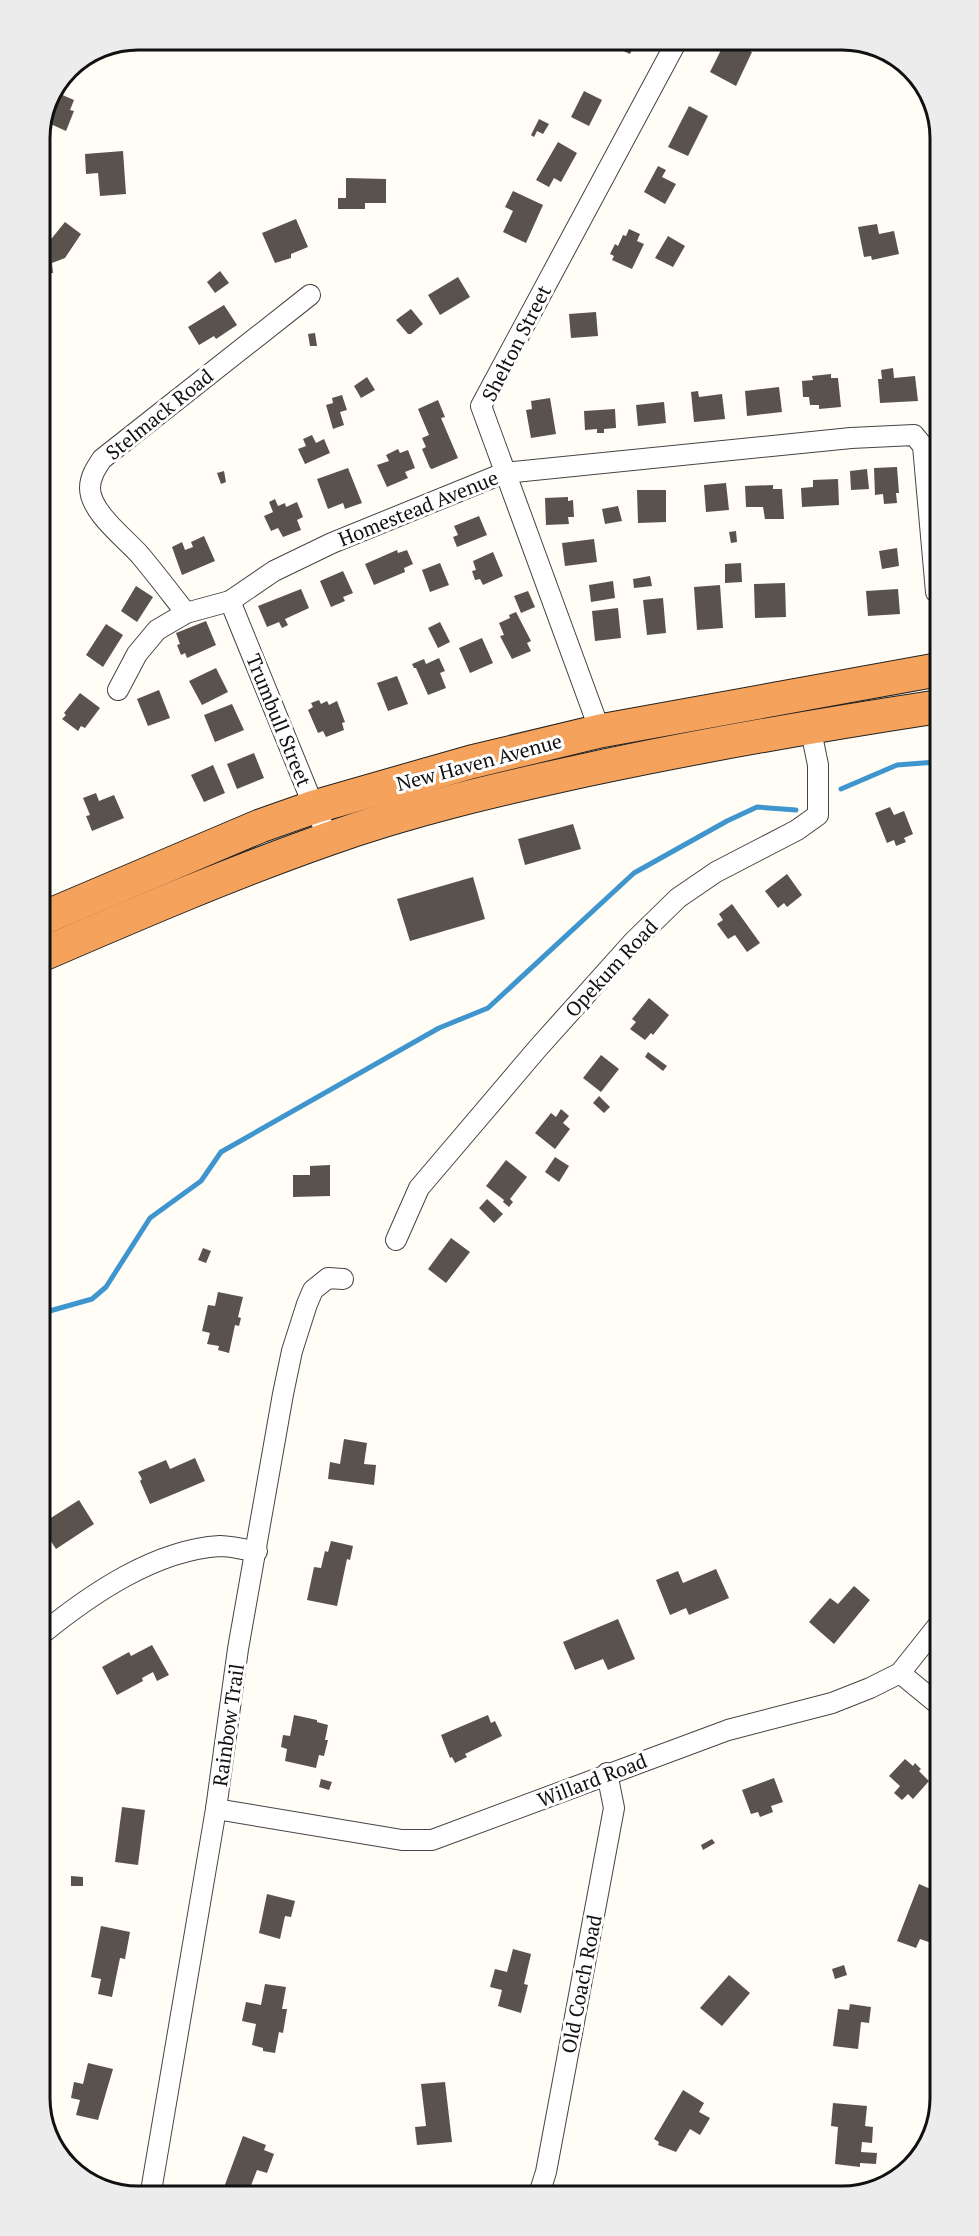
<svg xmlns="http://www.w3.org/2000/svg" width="979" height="2236" viewBox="0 0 979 2236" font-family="'PT Serif',serif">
	<rect width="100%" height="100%" fill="#fffdf5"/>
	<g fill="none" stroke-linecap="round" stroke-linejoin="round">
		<g stroke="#3f96cf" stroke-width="5">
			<polyline points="841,789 897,765 936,762"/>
			<polyline points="42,1320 46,1312 92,1299 106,1287 150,1218 201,1181 221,1152 439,1028 488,1008 634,873 727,821 757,807 796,810"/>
		</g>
	</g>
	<g fill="#5a524d">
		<polygon points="608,39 637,39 630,54 606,43"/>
		<polygon points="725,42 731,42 752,52 736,86 710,72"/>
		<polygon points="584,91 602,100 589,126 571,117"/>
		<polygon points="60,94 74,100 70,110 74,111 66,131 44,121 52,102 56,104"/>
		<polygon points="689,106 708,116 688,156 668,147"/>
		<polygon points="539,119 549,124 543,134 537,131 534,137 531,135"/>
		<polygon points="558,142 577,153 561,182 554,178 549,187 536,180"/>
		<polygon points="123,151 126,194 100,196 98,173 86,174 85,154"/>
		<polygon points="658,166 666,170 662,177 676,184 665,204 644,192"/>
		<polygon points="346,178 386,179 386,203 365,203 365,209 338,209 338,198 346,198"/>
		<polygon points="513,191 543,205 526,243 503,232 513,211 505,207"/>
		<polygon points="296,219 308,247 291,254 291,258 275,263 262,233"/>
		<polygon points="65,222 81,234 65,258 52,263 53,273 44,273 43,266 40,264 39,242 52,238"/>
		<polygon points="877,224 879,234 894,231 899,254 872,260 871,256 864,257 858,227"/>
		<polygon points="629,229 640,234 637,241 644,244 632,269 612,260 614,256 610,254 615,244 618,246 623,235 626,236"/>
		<polygon points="668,236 685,246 673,267 655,258"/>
		<polygon points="220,271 229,283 215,293 207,282"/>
		<polygon points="458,277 470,297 440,315 428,295"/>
		<polygon points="224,305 237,325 216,339 214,336 199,345 188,327"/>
		<polygon points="411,309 423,324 411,334 408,334 396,320"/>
		<polygon points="596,312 598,336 571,338 569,314"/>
		<polygon points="315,333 317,346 310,346 308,334"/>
		<polygon points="893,368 894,378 915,376 918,401 880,403 878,379 882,379 881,370"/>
		<polygon points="831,374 831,378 838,378 841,407 819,409 819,405 810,405 809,397 803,397 802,381 813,380 812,376"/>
		<polygon points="367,377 375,390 361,398 354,386"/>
		<polygon points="779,387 782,412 747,416 745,391"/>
		<polygon points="698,391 699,397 722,394 725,419 694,422 691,392"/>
		<polygon points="342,395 347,410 340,412 344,425 333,429 326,405 333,403 332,398"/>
		<polygon points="550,398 556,434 531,438 526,410 532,409 531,401"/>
		<polygon points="438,400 445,417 441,418 458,458 432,469 430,468 422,449 426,447 422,438 429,435 418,409"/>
		<polygon points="664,402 666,423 638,426 636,405"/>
		<polygon points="615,409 616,428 604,429 604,433 597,433 597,429 585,430 584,411"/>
		<polygon points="312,435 316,443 324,439 330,453 305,464 298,449 306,446 303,439"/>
		<polygon points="398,449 400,453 408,450 415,468 405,472 408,478 387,487 377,465 389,461 386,455"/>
		<polygon points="897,467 899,493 896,493 897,503 884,504 883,494 875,495 874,468"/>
		<polygon points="348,468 362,503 345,509 343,503 328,509 317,479"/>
		<polygon points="867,469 869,489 851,490 850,471"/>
		<polygon points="224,471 226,482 221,484 217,473"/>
		<polygon points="838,479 839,505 802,507 801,488 813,487 813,480"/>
		<polygon points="726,483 729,510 706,512 704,485"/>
		<polygon points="773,485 773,489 782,489 784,519 765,519 763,507 746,507 745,486"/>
		<polygon points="637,490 666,490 666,522 638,523"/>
		<polygon points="568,497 568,501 573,500 574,517 568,517 569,524 546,525 545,498"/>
		<polygon points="275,499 278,506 285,503 286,507 297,502 303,517 297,520 301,530 283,537 278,528 271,531 264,516 273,512 269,502"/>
		<polygon points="618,506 622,521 605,524 602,509"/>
		<polygon points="479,516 487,535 457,547 453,537 458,535 454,526"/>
		<polygon points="736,531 737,542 731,543 729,532"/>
		<polygon points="204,536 215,561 182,575 172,547 182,542 185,550 193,547 191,542"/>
		<polygon points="594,539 597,562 565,566 562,543"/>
		<polygon points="897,548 899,566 882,569 879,551"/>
		<polygon points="397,550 398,553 407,550 413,564 404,568 405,572 374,585 365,564"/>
		<polygon points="493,552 503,576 483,585 480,579 475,580 472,571 476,570 473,561"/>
		<polygon points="440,563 449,585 430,592 422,570"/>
		<polygon points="741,563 742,582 725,583 725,564"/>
		<polygon points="343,571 353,593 343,597 345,601 331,607 320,581"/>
		<polygon points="650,576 652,586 634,588 633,579"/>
		<polygon points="613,581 615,598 591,602 589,585"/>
		<polygon points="785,583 786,617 755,618 754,584"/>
		<polygon points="720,585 723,628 697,630 694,587"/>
		<polygon points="136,586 153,597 137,622 121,611"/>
		<polygon points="301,589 309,608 285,619 288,625 282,628 279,622 267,627 258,606"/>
		<polygon points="898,589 900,614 868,616 866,591"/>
		<polygon points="528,591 535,607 521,613 514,596"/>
		<polygon points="663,598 666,633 647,635 643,600"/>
		<polygon points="618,608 621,638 595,641 592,611"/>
		<polygon points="516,612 531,641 527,643 531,651 512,659 500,636 504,635 499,623 510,618 509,615"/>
		<polygon points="206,621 216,645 187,658 185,653 181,655 177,645 180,644 176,633"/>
		<polygon points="440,622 450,642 438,648 428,628"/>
		<polygon points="106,624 123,635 103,667 86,655"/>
		<polygon points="482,638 493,663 470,673 459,648"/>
		<polygon points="439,658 445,671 440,673 446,688 428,695 416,668 414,668 412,664 424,659 426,664"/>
		<polygon points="216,668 228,692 202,705 189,681"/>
		<polygon points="397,676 408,704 388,711 377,683"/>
		<polygon points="159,690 170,718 148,726 137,699"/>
		<polygon points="80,693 100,708 85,728 81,726 78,731 62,719 66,715 64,713"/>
		<polygon points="319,700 321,704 327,701 329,705 337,701 345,722 342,723 344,730 326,737 323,731 318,733 308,710 313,707 311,703"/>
		<polygon points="232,704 244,730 215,742 204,715"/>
		<polygon points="254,753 264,778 237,789 227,764"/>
		<polygon points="213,765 225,793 204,802 191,775"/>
		<polygon points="96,793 99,801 114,795 124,818 92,831 86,816 90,815 83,798"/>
		<polygon points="890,807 894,815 904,811 913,834 904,838 906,842 896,846 894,840 887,843 875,813"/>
		<polygon points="573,824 581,849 525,865 518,839"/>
		<polygon points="41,829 48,846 41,849"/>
		<polygon points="787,874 802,895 787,907 784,903 778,908 765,891"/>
		<polygon points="473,877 485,919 410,941 397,899"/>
		<polygon points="732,904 760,943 747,952 735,935 728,939 717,924 723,920 719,914"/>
		<polygon points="649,998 669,1015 653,1035 651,1033 645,1040 630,1029 636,1022 632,1019"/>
		<polygon points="648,1052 667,1066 663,1071 645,1057"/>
		<polygon points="601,1055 619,1069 601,1092 583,1078"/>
		<polygon points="599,1096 610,1107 604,1113 593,1103"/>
		<polygon points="561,1109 569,1116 563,1123 570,1129 555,1149 535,1133 551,1113 556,1117"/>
		<polygon points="555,1157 569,1166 559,1182 545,1172"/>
		<polygon points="506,1160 527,1177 510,1199 513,1202 509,1207 503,1202 504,1200 486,1186"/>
		<polygon points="330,1165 330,1196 293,1197 293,1175 310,1175 310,1166"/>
		<polygon points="487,1199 503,1214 494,1223 479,1208"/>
		<polygon points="451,1238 470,1252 446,1283 428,1269"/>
		<polygon points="203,1248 211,1251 206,1263 198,1260"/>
		<polygon points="218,1292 243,1297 238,1317 241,1318 239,1326 235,1325 229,1353 218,1350 219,1346 207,1344 210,1333 202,1331 208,1305 215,1306"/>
		<polygon points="344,1439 367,1443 364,1464 376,1465 374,1485 328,1479 330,1462 340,1464"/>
		<polygon points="195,1458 205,1481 150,1504 140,1481 142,1479 138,1472 166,1460 170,1469"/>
		<polygon points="79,1500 94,1524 56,1549 43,1529 43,1523"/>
		<polygon points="331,1541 353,1546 350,1560 347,1559 337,1606 307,1600 314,1567 321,1568 325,1551 328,1552"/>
		<polygon points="716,1569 729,1598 689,1615 686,1608 670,1615 656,1580 678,1571 683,1583"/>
		<polygon points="854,1586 870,1600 834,1644 809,1622 830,1598 838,1604"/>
		<polygon points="618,1619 635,1659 608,1670 603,1659 575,1670 563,1642"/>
		<polygon points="152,1645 169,1675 157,1681 153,1672 142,1678 143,1681 117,1695 102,1667 129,1652 131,1656"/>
		<polygon points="294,1715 317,1720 317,1722 328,1725 325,1740 328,1740 324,1756 319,1755 316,1768 285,1761 287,1749 281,1747 283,1735 290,1736"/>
		<polygon points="488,1715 491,1723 495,1721 502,1736 465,1754 467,1757 455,1763 452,1757 450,1758 441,1735"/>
		<polygon points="905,1759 913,1766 915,1763 921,1769 919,1771 929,1781 913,1799 908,1794 902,1800 894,1793 900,1786 889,1776"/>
		<polygon points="774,1778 783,1802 771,1806 773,1812 760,1817 758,1812 751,1814 742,1790"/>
		<polygon points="321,1779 332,1782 329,1790 319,1787"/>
		<polygon points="122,1807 145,1810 138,1865 115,1862"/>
		<polygon points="712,1839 715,1843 703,1850 701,1845"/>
		<polygon points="71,1876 83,1877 83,1886 71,1886"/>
		<polygon points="919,1884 935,1891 934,1893 939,1895 936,1904 939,1905 940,1946 920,1939 916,1948 897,1941"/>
		<polygon points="267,1894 295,1901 291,1917 285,1916 280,1939 259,1933"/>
		<polygon points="101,1926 130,1932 125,1959 120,1958 112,1997 98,1994 101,1979 91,1977"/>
		<polygon points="513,1949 531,1954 524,1984 528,1985 521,2013 498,2006 502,1990 490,1987 495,1969 507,1972"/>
		<polygon points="844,1965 847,1975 835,1979 832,1969"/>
		<polygon points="729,1975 750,1993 722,2026 700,2008"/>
		<polygon points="265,1984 286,1987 282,2009 287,2009 283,2033 279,2032 275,2053 263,2051 263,2048 252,2045 256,2024 242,2021 246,2002 261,2005"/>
		<polygon points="850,2004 871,2007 869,2023 861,2022 858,2049 833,2046 838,2009 849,2010"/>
		<polygon points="88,2063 113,2069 98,2120 76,2115 80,2100 71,2098 74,2082 83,2084"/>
		<polygon points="445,2082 452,2142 417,2145 415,2127 426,2126 421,2084"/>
		<polygon points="683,2090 704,2103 699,2112 710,2118 700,2135 690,2129 676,2152 658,2145 659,2142 654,2139"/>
		<polygon points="833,2103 867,2106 865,2126 873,2127 872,2143 862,2142 861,2152 877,2153 876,2164 860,2163 860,2167 835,2164 838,2127 831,2126"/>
		<polygon points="243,2136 266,2145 264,2150 274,2154 267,2173 257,2170 247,2196 240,2196 223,2190"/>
	</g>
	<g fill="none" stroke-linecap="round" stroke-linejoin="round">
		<defs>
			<g id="street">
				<polyline points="230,601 314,807 329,838"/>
				<path d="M186 613C171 594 156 574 140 555 125 538 90 512 90 488 90 477 96 468 102 459L310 295"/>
				<polyline points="118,690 137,654 157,630 186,613 230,601 274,571 332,543 504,473 851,438 914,435 923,446 936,592"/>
				<polyline points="600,731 481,406 678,39"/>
				<polyline points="396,1240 419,1188 538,1048 633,942 678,898 716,872 797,830 818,815 818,765 810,726"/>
				<path d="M43 1633C91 1594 155 1550 220 1546 231 1546 245 1550 257 1551"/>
				<polyline points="900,1673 939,1705"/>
				<polyline points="216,1809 402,1840 432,1840 728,1730 832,1703 870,1688 900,1673 939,1624"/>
				<polyline points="539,2194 546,2172 614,1808 607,1773"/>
				<polyline points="150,2197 216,1809 238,1649 283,1394 292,1351 307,1304 313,1290 328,1278 343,1279"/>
			</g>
			<g id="highway">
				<polyline points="41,919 260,826 314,807 471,762 600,731 936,670"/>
				<path d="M41 955C136 914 231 873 328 839 412 809 499 789 586 770 702 745 819 725 936 707"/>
			</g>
		</defs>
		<use href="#street" stroke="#444" stroke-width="22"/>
		<use href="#highway" stroke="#222" stroke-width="35"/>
		<use href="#street" stroke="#fff" stroke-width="20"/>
		<use href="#highway" stroke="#f5a25d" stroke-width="33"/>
	</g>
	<g text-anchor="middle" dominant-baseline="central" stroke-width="6" stroke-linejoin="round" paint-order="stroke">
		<g font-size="20" fill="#111" stroke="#fff">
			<text transform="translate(516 343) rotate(-63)">Shelton Street</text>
			<text transform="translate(159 414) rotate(-39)">Stelmack Road</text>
			<text transform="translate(418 508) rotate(-22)">Homestead Avenue</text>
			<text transform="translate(279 720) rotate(68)">Trumbull Street</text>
			<text transform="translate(479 762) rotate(-15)">New Haven Avenue</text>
			<text transform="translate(611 968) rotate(-47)">Opekum Road</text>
			<text transform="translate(228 1725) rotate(-82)">Rainbow Trail</text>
			<text transform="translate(592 1780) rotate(-21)">Willard Road</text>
			<text transform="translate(581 1984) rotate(-79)">Old Coach Road</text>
		</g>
	</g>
	<path d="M0 0H979V2236H0ZM138 50H842A88 88 0 0 1 930 138V2098A88 88 0 0 1 842 2186H138A88 88 0 0 1 50 2098V138A88 88 0 0 1 138 50Z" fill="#ececec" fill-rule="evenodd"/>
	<path fill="none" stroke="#111" stroke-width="3" d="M138 50H842A88 88 0 0 1 930 138V2098A88 88 0 0 1 842 2186H138A88 88 0 0 1 50 2098V138A88 88 0 0 1 138 50Z"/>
</svg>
